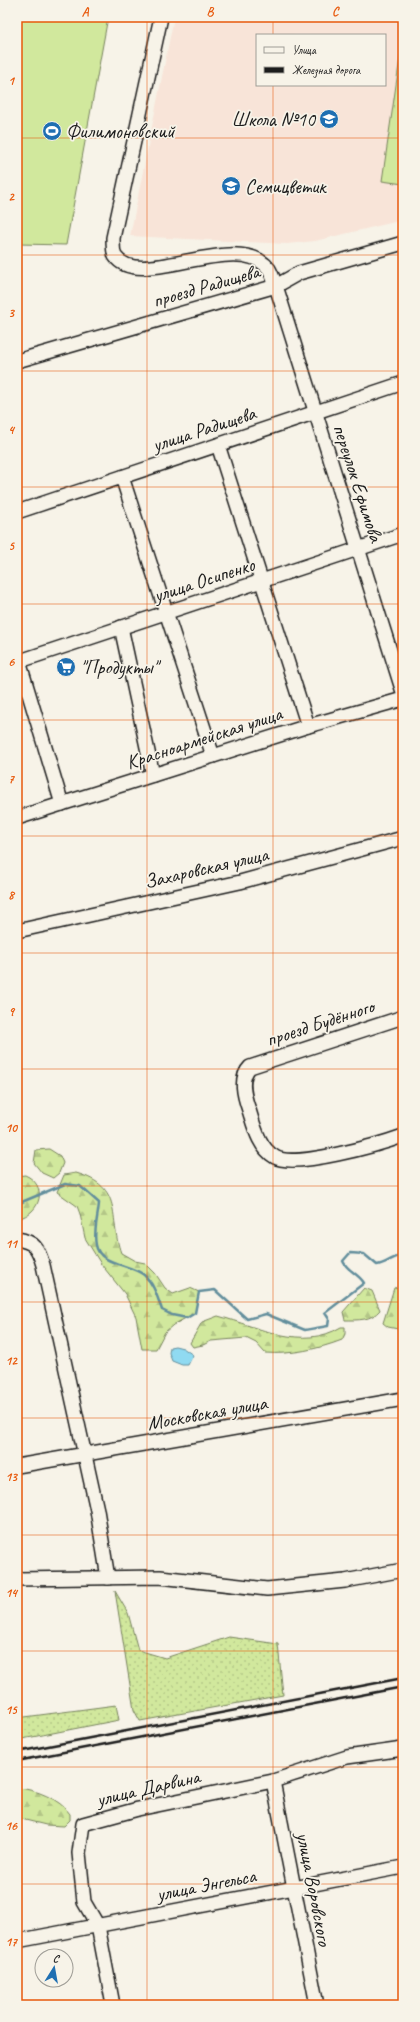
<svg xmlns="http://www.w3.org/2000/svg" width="420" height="2022" viewBox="0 0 420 2022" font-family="Caveat,sans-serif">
	<defs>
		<pattern id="grass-dots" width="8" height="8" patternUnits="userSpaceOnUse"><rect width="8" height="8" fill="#d1e89d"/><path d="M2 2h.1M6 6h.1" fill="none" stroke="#b3c687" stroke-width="1.8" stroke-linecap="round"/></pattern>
		<pattern id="forest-firs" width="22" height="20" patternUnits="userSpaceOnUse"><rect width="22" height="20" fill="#d1e89d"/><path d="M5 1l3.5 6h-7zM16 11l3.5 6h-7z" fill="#b3c687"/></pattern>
	</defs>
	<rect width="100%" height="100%" fill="#f7f3e8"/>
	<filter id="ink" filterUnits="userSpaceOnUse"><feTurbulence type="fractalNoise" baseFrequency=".025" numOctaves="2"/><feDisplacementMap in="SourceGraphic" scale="8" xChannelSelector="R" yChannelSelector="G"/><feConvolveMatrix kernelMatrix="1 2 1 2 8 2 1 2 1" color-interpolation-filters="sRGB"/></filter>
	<g filter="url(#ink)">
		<path fill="#f8e4d8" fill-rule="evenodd" d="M174 17H403V220L315 241 287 244 130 236ZM257 35H385V85H257Z"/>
		<g fill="url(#grass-dots)" stroke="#76825c">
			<polygon points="115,1591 128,1613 138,1650 165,1658 229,1637 278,1644 283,1695 140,1721 134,1710"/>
			<polygon points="116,1705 119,1720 17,1740 17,1718"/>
		</g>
		<g fill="url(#forest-firs)" stroke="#76825c">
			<polygon points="49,1149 60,1156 63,1163 59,1173 53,1178 42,1173 34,1163 36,1150"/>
			<path d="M76 1173C125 1187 108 1217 121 1253L135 1261 145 1263 155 1273 165 1288 173 1294 190 1288 199 1292 195 1313 173 1325 165 1332 156 1349H142L136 1317 125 1294 101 1264 85 1238 80 1214 77 1206 57 1192 64 1175Z"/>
			<path d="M25 1175C48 1185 42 1213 17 1219V1176Z"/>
			<polygon points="402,1286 403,1330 388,1327 383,1323 394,1288"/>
			<path d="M364 1288 372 1291 380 1310C371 1321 358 1320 345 1320L343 1312Z"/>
			<path d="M218 1316C259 1327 302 1351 341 1327H345V1334L342 1340C319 1349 290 1355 265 1353L256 1343 246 1338 211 1341 203 1345 193 1347 190 1343 202 1322Z"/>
			<path d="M17 1788C35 1789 60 1799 70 1814V1820L64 1826 46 1825 17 1818Z"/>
		</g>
		<g fill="#d1e89d" stroke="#76825c">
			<polygon points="17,17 108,17 66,245 19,244 17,252"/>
			<polygon points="402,44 403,44 403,184 382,181"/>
		</g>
		<polygon fill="#90daf1" stroke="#628e9c" points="175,1346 183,1348 193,1355 188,1365 182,1365 172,1361 169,1353 170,1347"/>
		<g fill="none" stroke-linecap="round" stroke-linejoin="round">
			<path stroke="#628e9c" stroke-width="2.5" d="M17 1204 65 1184 80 1186 99 1203C98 1217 93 1232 96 1245 99 1265 131 1264 144 1275 154 1284 157 1296 162 1310L172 1315 187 1318 195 1313 199 1292 215 1290 247 1319 266 1314 305 1330 328 1326 329 1319 325 1313 364 1283C358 1273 347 1271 343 1261L350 1253 364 1254 377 1265C385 1264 391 1258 400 1256L403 1259"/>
			<defs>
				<g id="minor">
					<path d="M161 17 113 238C113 244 113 252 115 256 138 292 238 228 269 269 272 274 274 281 276 286L403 692"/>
					<polyline points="17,361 276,286 299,273 403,243"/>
					<polyline points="218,445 308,726"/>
					<polyline points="122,477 213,756"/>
					<polyline points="17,512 403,383"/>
					<polyline points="121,627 153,775"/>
					<polyline points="19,661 62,804"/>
					<polyline points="17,662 403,534"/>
					<polyline points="17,818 308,726 403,699"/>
					<polyline points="17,931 240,882 403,838"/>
					<path d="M403 1017 250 1067C239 1078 244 1096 249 1110 254 1126 259 1148 275 1157 294 1169 381 1144 403 1136"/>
					<path d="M17 1239C35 1242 38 1248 43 1265L97 1510 108 1578"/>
					<polyline points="17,1466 403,1399"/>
					<polyline points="17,1579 160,1577 267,1589 345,1581 403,1570"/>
					<polyline points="273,1781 317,2005"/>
					<polyline points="17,1941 403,1867"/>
					<polyline points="113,2005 98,1926 84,1902 79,1853 83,1824 138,1809 273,1781 347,1757 403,1749"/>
				</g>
			</defs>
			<use href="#minor" stroke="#1c1c1c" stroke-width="16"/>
			<use href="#minor" stroke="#f7f3e8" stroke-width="13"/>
			<g stroke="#1c1c1c" stroke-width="2.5">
				<polyline points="17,1752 403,1678"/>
				<polyline points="17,1761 403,1687"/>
			</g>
		</g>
	</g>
	<path fill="none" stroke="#e8590c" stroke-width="1" stroke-opacity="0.55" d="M147 17V2005M273 17V35M273 85V2005M17 138H403M17 255H403M17 371H403M17 487H403M17 604H403M17 720H403M17 836H403M17 953H403M17 1069H403M17 1186H403M17 1302H403M17 1418H403M17 1535H403M17 1651H403M17 1767H403M17 1884H403"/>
	<defs>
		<symbol id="school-disc" viewBox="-11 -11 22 22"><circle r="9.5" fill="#1f6fb2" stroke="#f7f3e8"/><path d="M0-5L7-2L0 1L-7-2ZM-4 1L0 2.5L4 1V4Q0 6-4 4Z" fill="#fff"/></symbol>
		<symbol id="stadium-disc" viewBox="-11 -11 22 22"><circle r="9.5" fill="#1f6fb2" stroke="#f7f3e8"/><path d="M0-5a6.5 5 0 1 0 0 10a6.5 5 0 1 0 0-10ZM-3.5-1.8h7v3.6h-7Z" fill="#fff"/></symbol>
		<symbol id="supermarket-disc" viewBox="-11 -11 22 22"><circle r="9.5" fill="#1f6fb2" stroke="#f7f3e8"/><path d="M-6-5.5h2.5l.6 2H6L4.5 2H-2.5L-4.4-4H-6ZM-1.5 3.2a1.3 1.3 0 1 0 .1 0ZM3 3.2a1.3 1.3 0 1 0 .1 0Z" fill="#fff"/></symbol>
	</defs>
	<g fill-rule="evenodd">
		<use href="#school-disc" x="318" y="108" width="22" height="22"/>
		<use href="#stadium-disc" x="41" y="120" width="22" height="22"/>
		<use href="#school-disc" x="220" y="175" width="22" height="22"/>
		<use href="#supermarket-disc" x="55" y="656" width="22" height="22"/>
	</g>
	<g text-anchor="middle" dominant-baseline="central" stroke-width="3.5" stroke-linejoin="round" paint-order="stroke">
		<g font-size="20" fill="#1c1c1c" stroke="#f7f3e8" text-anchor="start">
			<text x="315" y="119" text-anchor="end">Школа №10</text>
			<text x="66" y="131">Филимоновский</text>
			<text x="245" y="186">Семицветик</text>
			<text x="80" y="667">"Продукты"</text>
		</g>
		<g font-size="20" fill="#1c1c1c" stroke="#f7f3e8">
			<text transform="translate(206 286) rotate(-16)">проезд Радищева</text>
			<text transform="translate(204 429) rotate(-18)">улица Радищева</text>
			<text transform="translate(358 483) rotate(72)">переулок Ефимова</text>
			<text transform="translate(204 580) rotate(-18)">улица Осипенко</text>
			<text transform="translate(204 738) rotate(-18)">Красноармейская улица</text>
			<text transform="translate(206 868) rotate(-13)">Захаровская улица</text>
			<text transform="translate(320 1023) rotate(-18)">проезд Будённого</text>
			<text transform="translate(207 1413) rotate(-10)">Московская улица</text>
			<text transform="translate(148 1788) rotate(-13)">улица Дарвина</text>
			<text transform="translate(206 1885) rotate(-11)">улица Энгельса</text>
			<text transform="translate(314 1889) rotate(79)">улица Воровского</text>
		</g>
	</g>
	<rect width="420" height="2022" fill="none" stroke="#f7f3e8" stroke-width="44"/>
	<rect x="256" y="34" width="130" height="52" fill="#f7f3e8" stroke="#9f9d96"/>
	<rect x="264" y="47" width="20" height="6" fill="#f7f3e8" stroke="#9f9d96"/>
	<text x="292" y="54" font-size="12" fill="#1c1c1c">Улица</text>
	<rect x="264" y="67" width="20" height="6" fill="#1c1c1c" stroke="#9f9d96"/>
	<text x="292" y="74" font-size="12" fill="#1c1c1c">Железная дорога</text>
	<g transform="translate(54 1968) rotate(11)"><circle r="19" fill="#f7f3e8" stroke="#9f9d96"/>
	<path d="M0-3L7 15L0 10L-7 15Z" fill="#1f6fb2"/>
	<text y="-6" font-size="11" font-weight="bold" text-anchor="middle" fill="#1c1c1c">С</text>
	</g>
	<rect x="22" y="22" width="376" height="1978" fill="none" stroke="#e8590c" stroke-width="1.5"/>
	<g font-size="13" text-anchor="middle" font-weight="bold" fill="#e8590c">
		<text x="85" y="16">A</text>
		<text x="210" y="16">B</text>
		<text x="335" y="16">C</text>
		<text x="11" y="85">1</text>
		<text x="11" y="201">2</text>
		<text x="11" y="317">3</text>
		<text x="11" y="434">4</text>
		<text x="11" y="550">5</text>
		<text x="11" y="666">6</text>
		<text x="11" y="783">7</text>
		<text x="11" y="899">8</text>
		<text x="11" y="1016">9</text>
		<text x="11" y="1132">10</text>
		<text x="11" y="1248">11</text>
		<text x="11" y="1365">12</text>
		<text x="11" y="1481">13</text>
		<text x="11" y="1597">14</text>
		<text x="11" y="1714">15</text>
		<text x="11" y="1830">16</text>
		<text x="11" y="1946">17</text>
	</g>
</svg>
